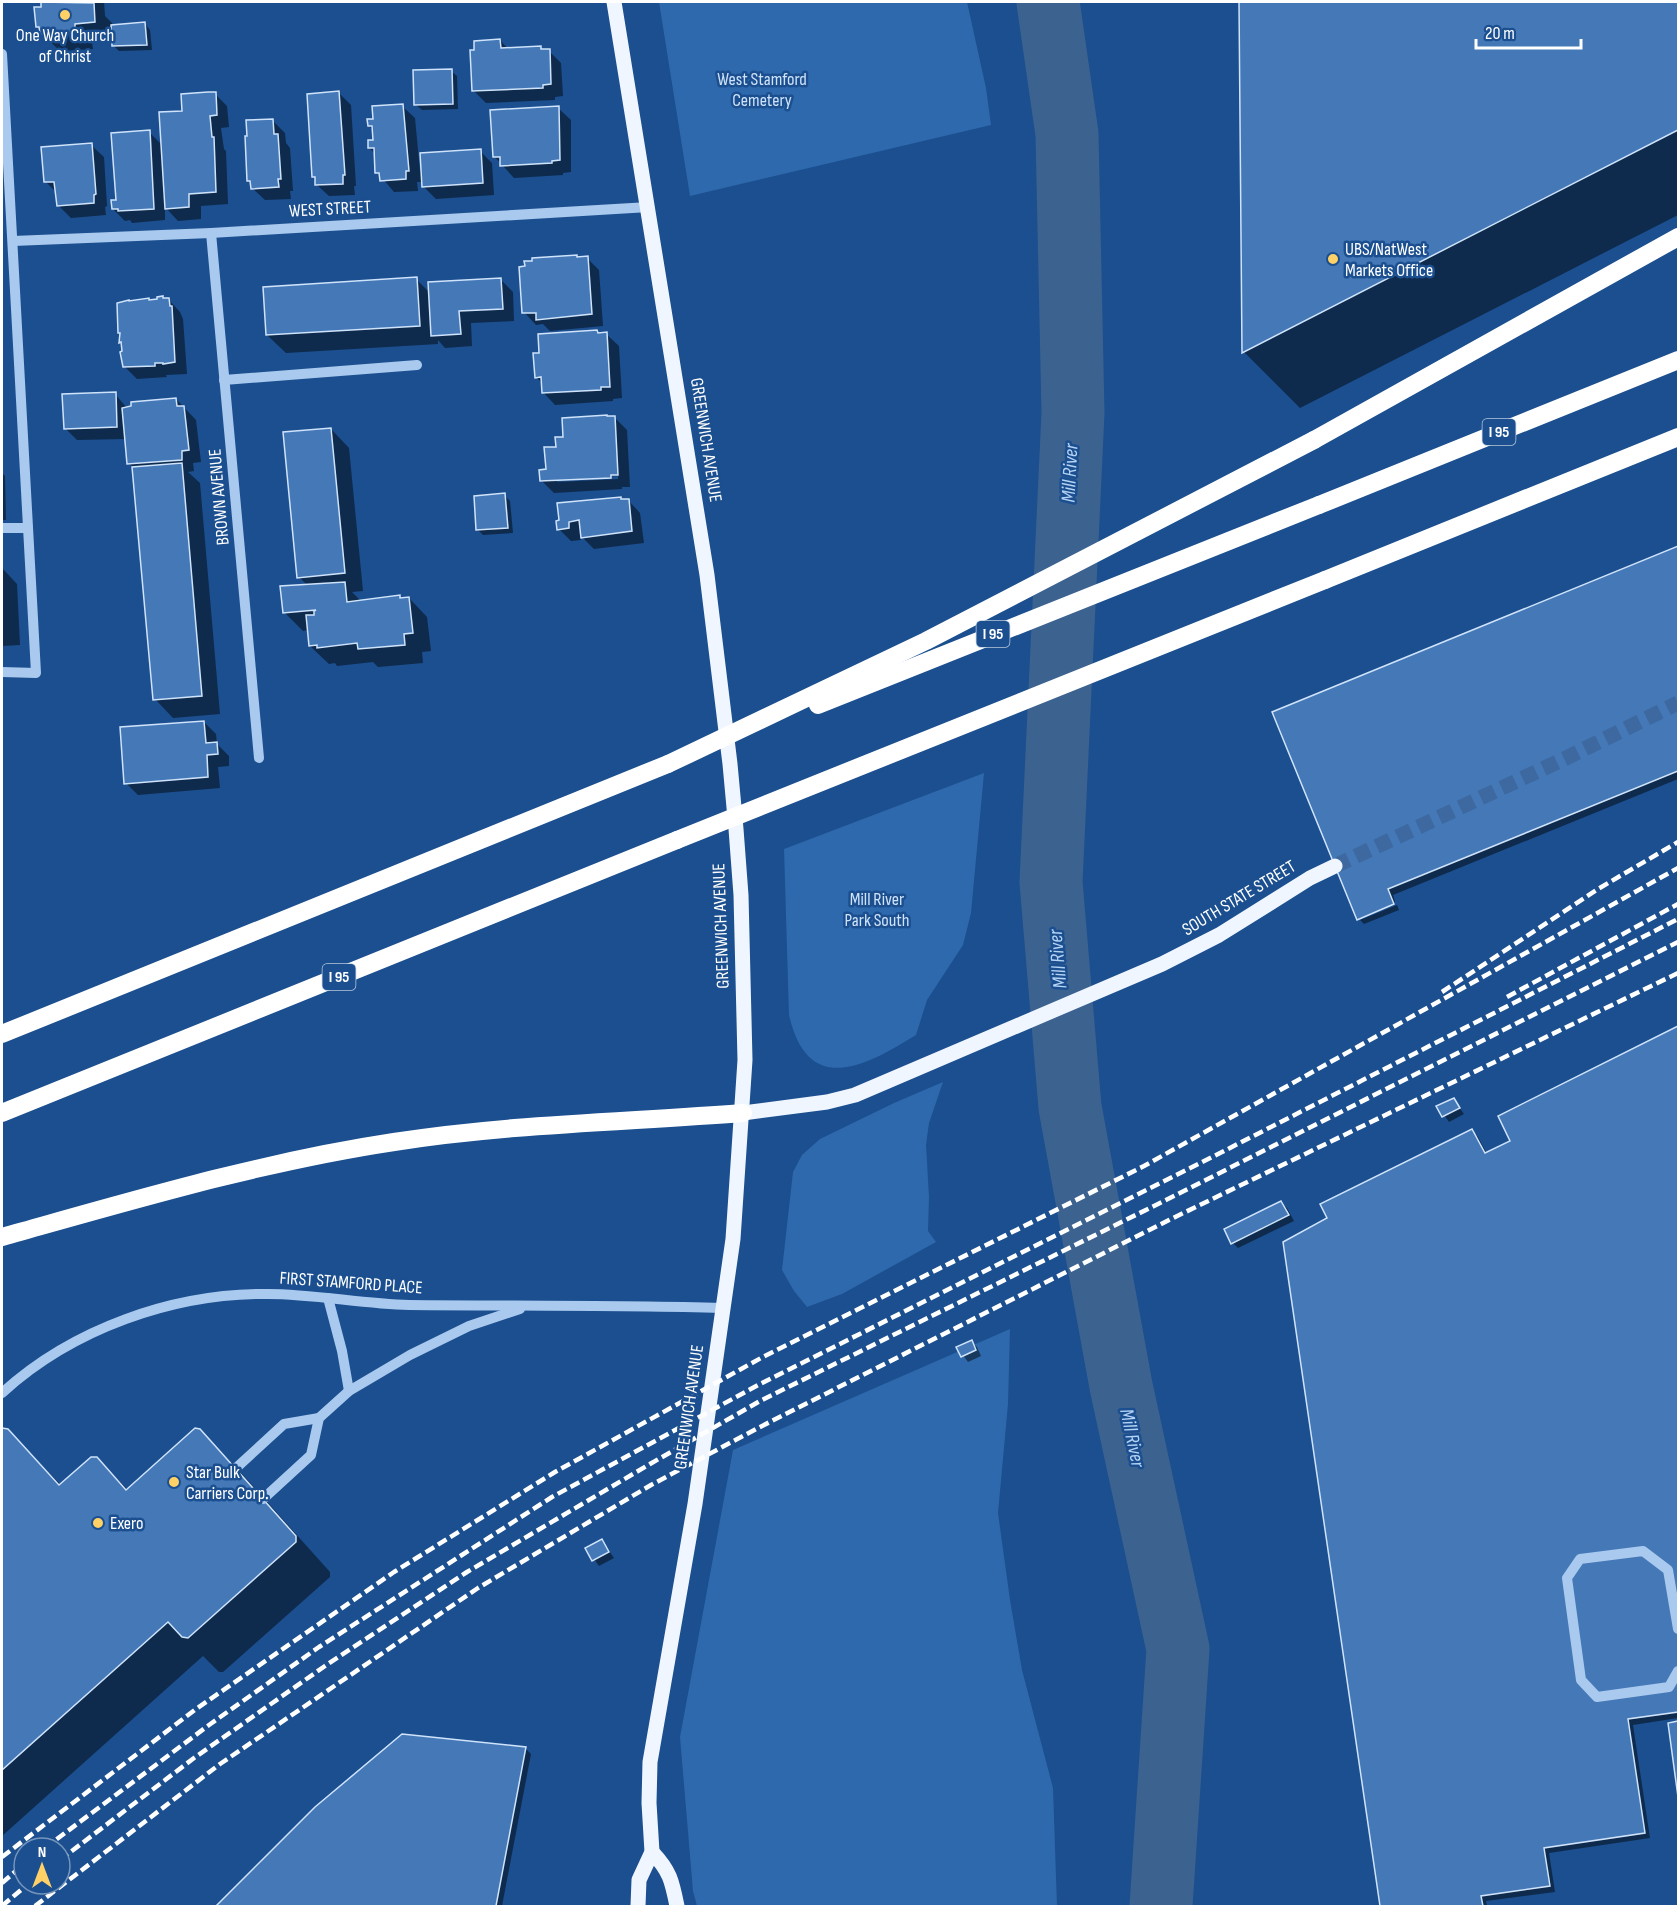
<svg xmlns="http://www.w3.org/2000/svg" width="1680" height="1908" viewBox="0 0 1680 1908" font-family="'Sofia Sans Condensed',sans-serif">
	<rect width="100%" height="100%" fill="#1b4f8f"/>
	<g fill="#2e69ad">
		<polygon points="659,2 967,2 986,88 991,125 690,196"/>
		<path d="M984 773 971 913 963 945 927 1000 916 1035C866 1066 808 1098 789 1015L784 849Z"/>
		<polygon points="943,1082 929,1123 926,1145 929,1197 928,1231 936,1242 842,1294 807,1307 794,1291 782,1270 793,1172 802,1155 820,1139 894,1103"/>
		<polygon points="1010,1329 1008,1404 998,1513 1010,1600 1022,1670 1053,1788 1057,1906 697,1906 693,1891 680,1737 733,1450"/>
	</g>
	<g fill="#0007" fill-rule="evenodd">
		<polygon points="42,2 104,2 105,16 112,23 112,26 145,24 150,30 152,50 119,51 114,46 113,40 92,42 93,49 60,51 41,33 38,26 43,9"/>
		<polygon points="1241,2 1678,2 1678,215 1300,408 1244,352"/>
		<polygon points="500,40 508,49 540,47 544,51 549,51 561,63 563,96 555,97 555,100 486,103 474,91"/>
		<polygon points="451,71 457,76 458,109 422,110 416,105"/>
		<polygon points="339,93 351,105 356,186 354,186 355,195 329,196 316,184 316,179 313,176"/>
		<polygon points="215,94 227,106 229,127 221,128 224,149 226,151 228,204 201,206 201,219 178,221 165,207 165,220 132,223 130,220 125,221 113,209 149,132 162,145 184,112"/>
		<polygon points="402,106 415,118 420,171 480,151 492,163 494,195 436,199 423,186 423,182 417,182 418,191 394,192 377,172 376,154 369,148 375,142 374,131 369,126"/>
		<polygon points="558,108 571,120 571,172 563,173 563,175 514,178 494,156"/>
		<polygon points="273,121 285,133 286,143 290,148 293,191 290,191 291,199 265,200 252,188 252,183 249,180 248,137"/>
		<polygon points="91,145 104,157 107,206 105,207 106,215 71,218 59,206 57,193 46,182"/>
		<polygon points="579,258 587,258 599,270 603,326 550,331 543,324 536,325 524,312 526,268"/>
		<polygon points="416,279 430,293 501,280 513,292 514,321 471,323 472,346 445,348 438,340 438,344 286,353 267,335"/>
		<polygon points="168,299 180,312 183,319 187,374 166,375 167,377 137,379 124,366 123,345 120,342 149,300 150,301"/>
		<polygon points="597,332 600,334 606,334 619,346 622,398 613,399 613,401 555,405 543,392 543,384 536,377"/>
		<polygon points="115,394 127,408 176,399 196,420 201,462 193,463 194,471 188,472 200,483 220,714 173,718 155,699 134,469 129,463 126,439 77,440 65,428"/>
		<path d="M614 417 627 430 630 487H622V489L554 493 542 481 564 438ZM618 476V479L557 482V479Z"/>
		<polygon points="331,429 349,448 363,591 352,592 362,602 399,597 402,599 409,598 427,617 431,651 422,652 423,663 378,667 373,662 337,666 335,663 329,664 310,646 309,630 303,631 284,612 308,586 299,577"/>
		<polygon points="2,473 5,476 6,520 2,520"/>
		<polygon points="504,495 510,501 513,533 483,535 478,530"/>
		<polygon points="628,500 640,513 644,543 594,549 580,535 581,540 571,541 559,529 558,522"/>
		<polygon points="1678,548 1678,779 1393,895 1395,902 1359,917 1359,919 1274,713"/>
		<polygon points="2,568 17,584 20,645 2,646"/>
		<polygon points="204,722 216,734 217,744 229,756 229,766 218,767 220,788 138,795 126,783"/>
		<polygon points="1397,905 1399,910 1364,924 1360,920"/>
		<polygon points="1678,1028 1678,1718 1633,1725 1650,1838 1549,1853 1555,1892 1486,1901 1487,1906 1381,1906 1284,1243 1329,1218 1472,1131 1478,1137 1487,1154 1512,1141 1500,1117"/>
		<polygon points="1453,1099 1464,1114 1449,1122 1439,1107"/>
		<polygon points="1281,1203 1287,1208 1294,1221 1238,1248 1233,1243"/>
		<polygon points="972,1342 977,1347 981,1356 968,1362 958,1348"/>
		<polygon points="2,1430 8,1431 61,1485 96,1458 128,1490 199,1430 234,1465 330,1572 330,1577 223,1672 219,1672 203,1656 2,1836"/>
		<polygon points="602,1541 614,1558 599,1566 587,1549"/>
		<polygon points="1678,1723 1678,1785 1670,1724"/>
		<polygon points="525,1748 531,1754 502,1906 219,1906 317,1808"/>
	</g>
	<g fill="none" stroke-linecap="round" stroke-linejoin="round">
		<polyline stroke="#3c6290" stroke-width="63" points="1048,2 1067,134 1073,413 1051,882 1070,1107 1121,1386 1178,1649 1161,1906"/>
	</g>
	<g fill="#4478b7" stroke="#cfe3fa" stroke-width="1.5">
		<polygon points="41,2 94,3 95,22 75,24 75,31 40,34 39,27 36,27 34,7 41,7"/>
		<polygon points="1239,2 1678,2 1678,130 1242,353"/>
		<polygon points="145,22 147,45 112,46 111,25"/>
		<polygon points="500,39 501,48 541,46 541,49 550,49 551,84 543,85 543,88 472,91 470,50 474,50 474,41"/>
		<polygon points="452,69 453,104 414,105 413,70"/>
		<polygon points="339,91 345,175 343,175 343,184 315,185 315,177 312,177 307,94"/>
		<polygon points="208,92 216,92 217,115 210,116 212,137 214,137 216,192 189,194 189,207 165,209 159,112 182,111 181,94"/>
		<polygon points="403,104 409,171 406,171 406,179 380,181 379,173 375,173 374,148 368,148 368,140 373,140 372,126 368,126 367,119 373,119 372,106"/>
		<polygon points="559,106 560,160 552,161 552,163 500,166 500,157 493,157 490,110"/>
		<polygon points="273,119 274,134 278,134 281,179 278,179 279,187 251,189 250,181 247,181 245,136 247,136 246,120"/>
		<polygon points="150,130 154,209 118,211 118,209 112,209 111,200 116,200 111,133"/>
		<polygon points="92,143 96,194 94,195 94,203 57,206 54,182 44,182 41,147"/>
		<polygon points="481,149 483,183 422,187 420,153"/>
		<polygon points="577,255 577,257 588,256 592,314 536,320 536,313 522,313 519,267 525,266 524,261 532,261 532,258"/>
		<polygon points="417,277 420,326 266,335 263,287"/>
		<polygon points="501,278 503,309 459,311 461,334 431,336 428,282"/>
		<polygon points="163,296 163,298 169,298 170,306 172,306 175,362 163,364 163,363 155,363 155,366 123,367 120,352 122,351 121,342 119,343 120,333 118,333 117,303 129,300 129,301 149,298 149,300 157,299 157,297"/>
		<polygon points="597,330 598,333 607,332 610,387 601,387 601,390 542,393 541,377 535,378 533,353 539,353 538,334"/>
		<polygon points="116,392 117,427 64,429 62,394"/>
		<polygon points="176,398 177,406 184,406 189,450 182,451 182,460 127,464 122,408 131,406 131,402"/>
		<polygon points="607,415 607,416 615,416 618,475 611,475 611,478 540,481 539,470 546,469 544,447 556,447 555,437 563,437 562,418"/>
		<polygon points="331,428 345,573 297,578 283,432"/>
		<polygon points="182,463 202,696 153,700 132,467"/>
		<polygon points="505,493 508,528 476,530 474,496"/>
		<polygon points="621,497 621,499 629,499 632,531 581,538 579,520 569,522 569,528 557,530 556,521 559,520 557,503"/>
		<polygon points="1678,546 1678,771 1388,889 1394,904 1357,920 1272,712"/>
		<polygon points="345,582 347,602 400,595 400,598 409,597 413,633 404,634 405,645 358,649 357,643 317,648 317,645 309,646 306,615 314,615 314,611 316,610 283,613 280,586"/>
		<polygon points="204,721 206,743 217,742 218,754 207,755 208,777 124,784 120,727"/>
		<polygon points="1678,1026 1678,1712 1628,1719 1645,1833 1544,1848 1550,1886 1481,1896 1483,1906 1380,1906 1283,1242 1327,1218 1320,1204 1472,1129 1485,1153 1510,1141 1498,1116"/>
		<polygon points="1454,1098 1460,1108 1442,1117 1436,1106"/>
		<polygon points="1281,1201 1289,1215 1231,1244 1224,1229"/>
		<polygon points="972,1340 976,1350 961,1357 956,1347"/>
		<polygon points="2,1428 8,1429 59,1485 91,1457 97,1457 126,1490 195,1428 200,1429 296,1536 296,1542 188,1638 182,1637 168,1622 2,1770"/>
		<polygon points="602,1539 609,1552 592,1561 585,1548"/>
		<polygon points="1678,1721 1678,1797 1668,1723"/>
		<polygon points="402,1734 526,1747 496,1906 216,1906 315,1807"/>
	</g>
	<g fill="none" stroke-linecap="round" stroke-linejoin="round">
		<polyline stroke="#3d69a0" stroke-width="15" stroke-dasharray="15 8" stroke-linecap="butt" points="1335,866 1566,758 1678,703"/>
		<g stroke="#a9c9ee" stroke-width="10">
			<polyline points="2,54 36,673 2,672"/>
			<polyline points="211,233 259,758"/>
			<polyline points="13,241 211,233 649,207"/>
			<polyline points="224,380 417,365"/>
			<polyline points="2,528 28,528"/>
			<polyline points="328,1298 342,1351 349,1391"/>
			<path d="M2 1393C72 1329 173 1293 268 1294 315 1294 362 1304 409 1305 514 1306 618 1305 723 1308"/>
			<polyline points="235,1469 284,1424 319,1418"/>
			<polyline points="263,1499 311,1455 319,1418 349,1391 410,1355 469,1326 520,1309"/>
			<polyline points="1678,1629 1668,1570 1643,1551 1580,1559 1567,1578 1581,1680 1597,1697 1669,1687 1678,1671"/>
		</g>
		<g stroke="#f0f6ff" stroke-width="15">
			<polyline points="614,2 707,575 730,764 736,829 741,895 745,1060 733,1239 695,1504 650,1762 649,1803 652,1852 639,1880 638,1906"/>
			<polyline points="743,1113 827,1102 855,1095 1162,964 1219,935 1310,878 1335,866"/>
			<path d="M652 1852C670 1871 672 1881 677 1906"/>
		</g>
		<g stroke="#fff" stroke-width="18">
			<polyline points="1314,440 1678,237"/>
			<polyline points="1319,505 1678,360"/>
			<polyline points="1325,580 1678,437"/>
			<polyline points="2,1034 668,764"/>
			<polyline points="2,1113 677,840"/>
			<path d="M2 1237C131 1201 261 1162 394 1142 509 1124 627 1122 743 1113"/>
		</g>
		<g stroke="#fff" stroke-width="4.5" stroke-dasharray="10 4.5" stroke-linecap="butt">
			<polyline points="1442,992 1598,889 1678,842"/>
			<polyline points="1507,997 1678,904"/>
			<polyline points="45,1848 209,1725 319,1647 552,1497 760,1384 1222,1152 1678,919"/>
			<polyline points="2,1857 196,1709 394,1572 555,1472 761,1358 1144,1166 1678,868"/>
			<polyline points="60,1860 194,1758 325,1666 467,1572 650,1464 760,1401 1160,1203 1678,942"/>
			<polyline points="2,1883 24,1864"/>
			<polyline points="2,1906 28,1884"/>
			<polyline points="35,1906 220,1764 478,1588 651,1485 758,1428 1169,1220 1678,973"/>
		</g>
		<g stroke="#fff" stroke-width="18">
			<polyline points="818,705 1319,505"/>
			<polyline points="668,764 926,641 1314,440"/>
			<polyline points="677,840 1325,580"/>
		</g>
	</g>
	<g fill="#ffd166" stroke="#1b4f8f" stroke-width="2">
		<circle cx="65" cy="15" r="6"/>
		<circle cx="1333" cy="259" r="6"/>
		<circle cx="174" cy="1482" r="6"/>
		<circle cx="98" cy="1523" r="6"/>
	</g>
	<g text-anchor="middle" dominant-baseline="central" stroke-width="5" stroke-linejoin="round" paint-order="stroke">
		<g fill="#1b4f8f" stroke="#bbcadd" stroke-width="1.5">
			<rect x="1482.5" y="419" width="33" height="26" rx="4.5"/>
			<rect x="976.5" y="621" width="33" height="26" rx="4.5"/>
			<rect x="322.5" y="964" width="33" height="26" rx="4.5"/>
		</g>
		<g font-size="16" font-weight="bold" fill="#fff">
			<text x="1499" y="432">I 95</text>
			<text x="993" y="634">I 95</text>
			<text x="339" y="977">I 95</text>
		</g>
		<g font-size="18" fill="#fff" stroke="#1b4f8f" text-anchor="start">
			<text x="65" y="35" text-anchor="middle">One Way Church<tspan x="65" dy="21">of Christ</tspan></text>
			<text x="1345" y="249">UBS/NatWest<tspan x="1345" dy="21">Markets Office</tspan></text>
			<text x="186" y="1472">Star Bulk<tspan x="186" dy="21">Carriers Corp.</tspan></text>
			<text x="110" y="1523">Exero</text>
		</g>
		<g font-size="18" fill="#cfe3fa" stroke="#1b4f8f">
			<text x="762" y="79">West Stamford<tspan x="762" dy="21">Cemetery</tspan></text>
			<text x="877" y="899">Mill River<tspan x="877" dy="21">Park South</tspan></text>
		</g>
		<g font-size="18" fill="#fff" stroke="#1b4f8f">
			<text transform="translate(330 209) rotate(-3)">WEST STREET</text>
			<text transform="translate(706 440) rotate(81)">GREENWICH AVENUE</text>
			<text transform="translate(219 497) rotate(-95)">BROWN AVENUE</text>
			<text transform="translate(1239 898) rotate(-31)">SOUTH STATE STREET</text>
			<text transform="translate(721 926) rotate(-92)">GREENWICH AVENUE</text>
			<text transform="translate(351 1283) rotate(4)">FIRST STAMFORD PLACE</text>
			<text transform="translate(689 1407) rotate(-82)">GREENWICH AVENUE</text>
		</g>
		<g font-size="20" font-style="italic" fill="#b5d3f5" stroke="#1b4f8f">
			<text transform="translate(1070 473) rotate(-87)">Mill River</text>
			<text transform="translate(1058 959) rotate(-95)">Mill River</text>
			<text transform="translate(1132 1438) rotate(78)">Mill River</text>
		</g>
	</g>
	<rect width="1680" height="1908" fill="none" stroke="#ffffff" stroke-width="6"/>
	<g transform="translate(42 1866)"><circle r="28" fill="#1b4f8f" stroke="#7695bc" stroke-width="1.5"/>
	<path d="M0-4.5L10 22L0 15L-10 22Z" fill="#ffd166"/>
	<text y="-9" font-size="16" font-weight="bold" text-anchor="middle" fill="#ffffff">N</text>
	</g>
	<path d="M1476 39v9h105v-9" fill="none" stroke="#ffffff" stroke-width="3"/>
	<text x="1485" y="39" font-size="18" fill="#ffffff" stroke="#1b4f8f" stroke-width="4.5" paint-order="stroke">20 m</text>
</svg>
